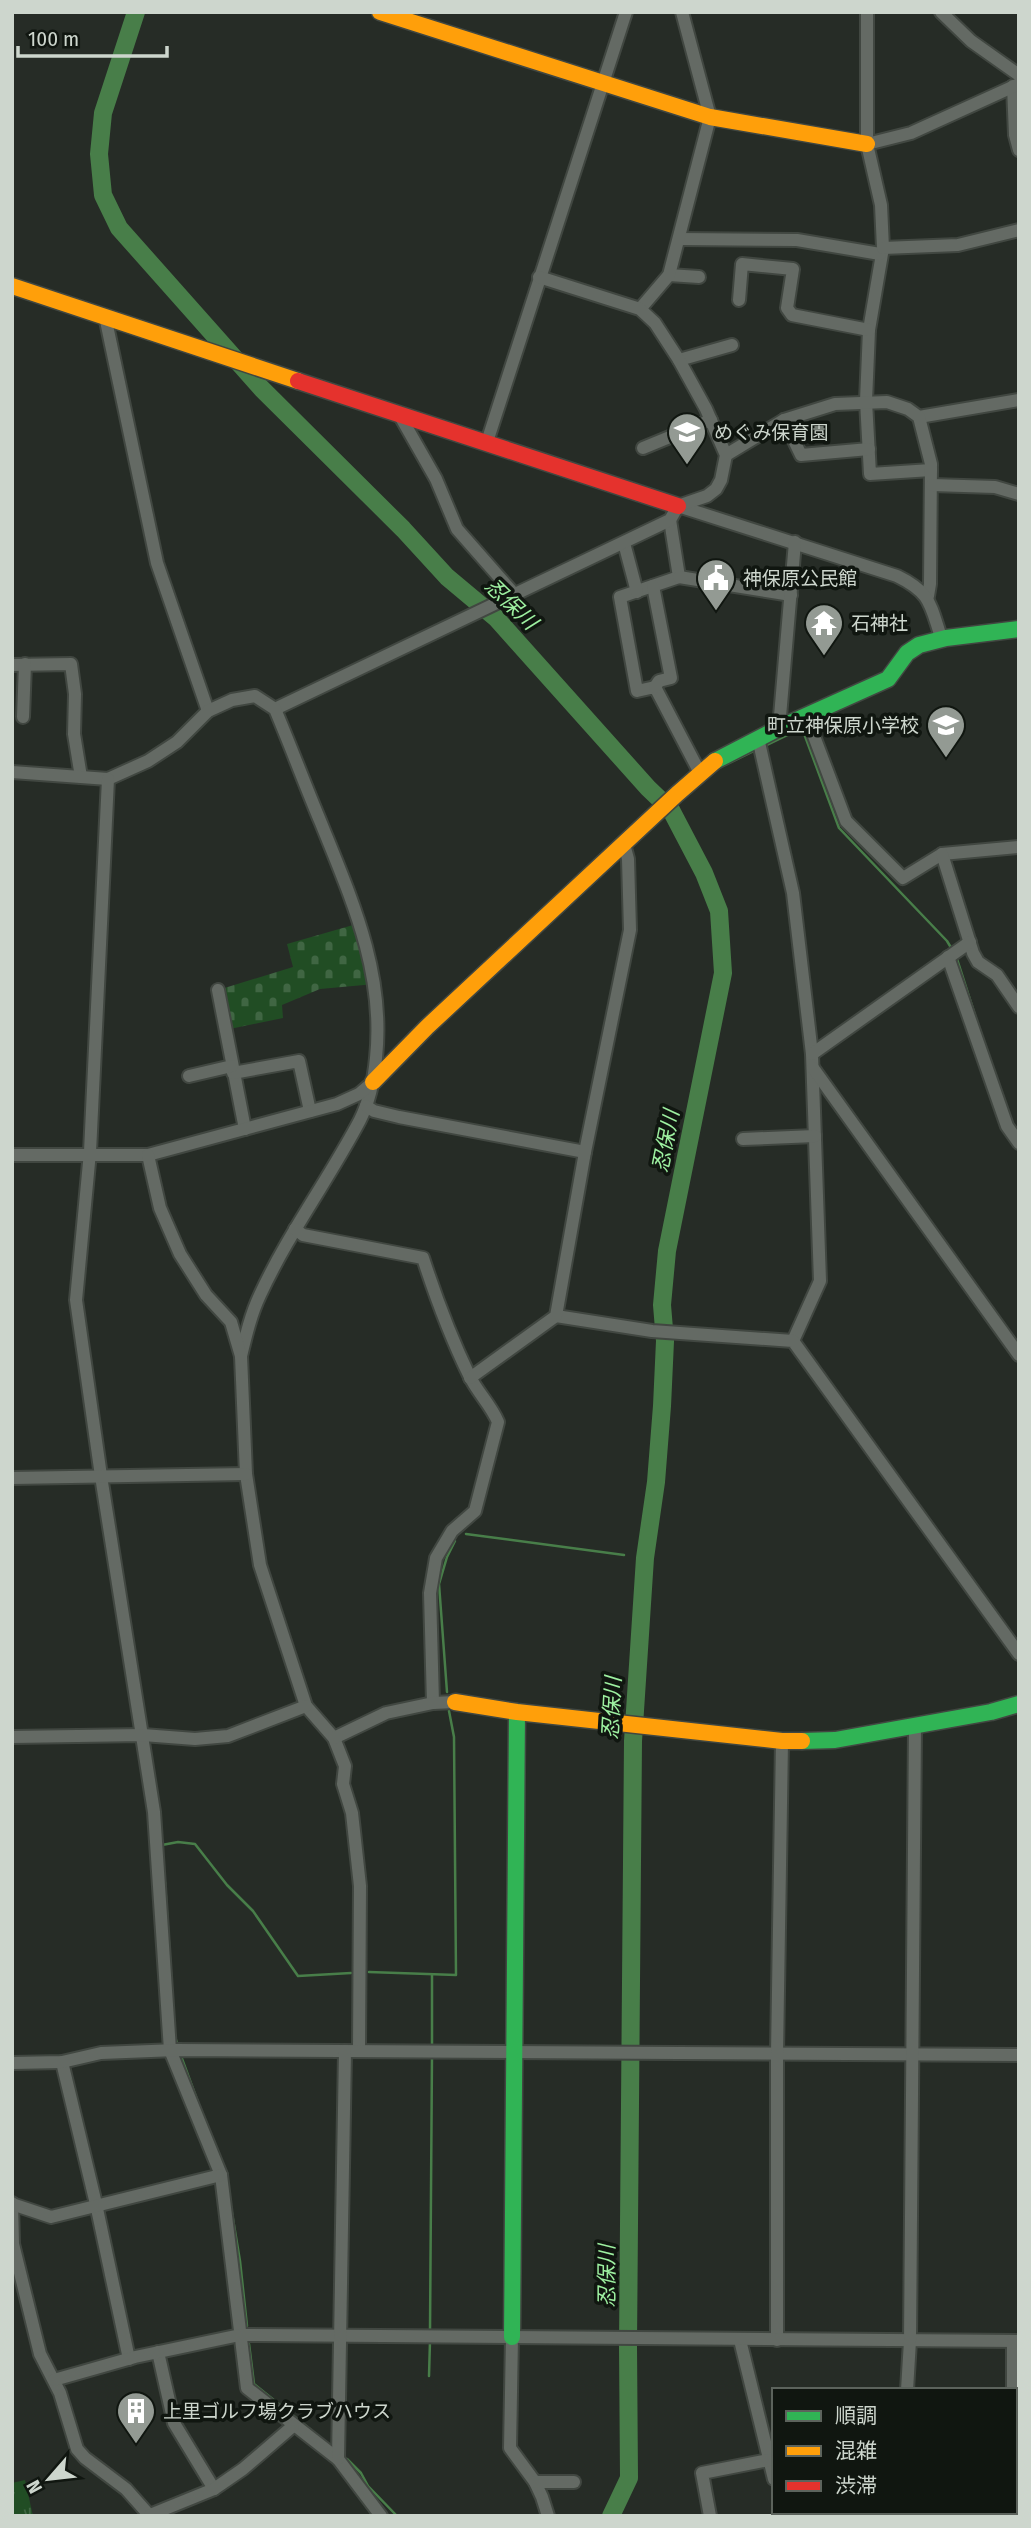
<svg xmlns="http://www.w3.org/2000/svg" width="1031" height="2528" viewBox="0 0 1031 2528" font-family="'Fira Sans Condensed','Noto Sans JP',sans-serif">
	<defs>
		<pattern id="grass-tufts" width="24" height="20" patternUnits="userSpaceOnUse" patternTransform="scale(1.75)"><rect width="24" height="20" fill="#214d24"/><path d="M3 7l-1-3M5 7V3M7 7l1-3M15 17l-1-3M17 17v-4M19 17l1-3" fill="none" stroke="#406643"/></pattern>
		<pattern id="cemetery-stones" width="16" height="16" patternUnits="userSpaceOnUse" patternTransform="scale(1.75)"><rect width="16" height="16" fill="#214d24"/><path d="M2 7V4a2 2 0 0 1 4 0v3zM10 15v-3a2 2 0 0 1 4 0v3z" fill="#406643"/></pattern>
	</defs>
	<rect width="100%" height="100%" fill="#262c26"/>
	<polygon fill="url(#grass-tufts)" points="25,2480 33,2516 12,2516 12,2483"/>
	<polygon fill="url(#cemetery-stones)" points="360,923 375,984 320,989 282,1005 283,1018 225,1030 218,990 293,967 287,944"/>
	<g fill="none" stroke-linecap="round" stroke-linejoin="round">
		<g stroke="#487e49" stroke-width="2.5">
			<polyline points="765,746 802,728 839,828 947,941 953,951"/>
			<polyline points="721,767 756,750"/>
			<polyline points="956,956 983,1040"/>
			<polyline points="466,1534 624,1555"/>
			<polyline points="640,1557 645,1558"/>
			<polyline points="447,1692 439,1584 447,1557 455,1541"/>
			<polyline points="162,1847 162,1845 178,1842 195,1844 227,1885 253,1911 298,1976 351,1973"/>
			<polyline points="165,1882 175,2037 178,2046"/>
			<polyline points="369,1972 456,1975 454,1737 449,1711"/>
			<polyline points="432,2047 432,1975"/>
			<polyline points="181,2056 199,2105"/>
			<polyline points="230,2201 240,2261 247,2326"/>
			<polyline points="430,2331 432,2054"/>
			<polyline points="249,2344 254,2384 311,2430"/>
			<polyline points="429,2376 430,2341"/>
			<polyline points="347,2459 361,2473 368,2486 397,2516"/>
		</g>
		<polyline stroke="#487e49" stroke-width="18" points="136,12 103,113 99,154 103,195 119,228 262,389 403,529 447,577 496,618 648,788 671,810 704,873 719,911 723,973 667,1251 662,1305 665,1341 662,1406 656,1482 645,1558 633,1741 628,2345 629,2478 611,2516"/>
		<defs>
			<g id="street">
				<polyline points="867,12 867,144 881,205 883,248 869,330 866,401 870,474 931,470"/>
				<polyline points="941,12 971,41 1019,75"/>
				<polyline points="1013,86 1015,135 1019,150"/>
				<polyline points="867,144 911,133 1019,84"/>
				<polyline points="679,239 797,240 880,254"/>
				<polyline points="883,248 958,245 1019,230"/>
				<polyline points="669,275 699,277"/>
				<polyline points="739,300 742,264 793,269 787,308 792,315 869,330"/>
				<polyline points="640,309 669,275 710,117 682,12"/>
				<polyline points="105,316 157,563 208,711"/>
				<polyline points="679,360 732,345"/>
				<polyline points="399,414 436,479 457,529 515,595"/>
				<polyline points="919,417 1019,400"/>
				<polyline points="784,420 801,455 869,449"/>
				<polyline points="487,442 626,12"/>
				<polyline points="643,448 711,420"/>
				<polyline points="726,455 784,420 835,404 887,402 908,409 919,417 931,464 930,584 928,596"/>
				<polyline points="932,485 995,487 1019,494"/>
				<path d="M678 506 897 576C932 593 930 605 942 640"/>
				<polyline points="670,520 679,577 620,597 637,691 655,687 700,773"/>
				<polyline points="624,543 637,592"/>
				<polyline points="679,577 791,595"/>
				<polyline points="653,586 671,678 659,681 655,687"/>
				<polyline points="12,665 71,664 75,694 74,734 81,777"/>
				<polyline points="275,709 670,520 678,506 707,496 716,489 721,480 726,455 706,409 679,360 655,323 640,309 539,277"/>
				<polyline points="806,715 846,821 903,878 942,854 1019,847"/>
				<polyline points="23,717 25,664"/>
				<polyline points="779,728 795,542"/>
				<polyline points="758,738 793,893 812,1054 820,1281 793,1341"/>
				<path d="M12 772 108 779 148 761 177 742 208 711 232 700 255 696 275 709C291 747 305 785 321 823 352 900 385 973 376 1058 374 1079 370 1100 360 1120 329 1179 288 1234 260 1295 251 1314 246 1335 241 1356"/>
				<polyline points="108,779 90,1152 76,1300 101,1476 154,1812 170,2050 221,2175 247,2388 338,2459 381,2516"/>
				<polyline points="942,854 973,953 978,962 997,975 1019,1007"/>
				<polyline points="948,957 1007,1126 1019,1143"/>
				<polyline points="218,990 245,1129"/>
				<polyline points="812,1054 970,942"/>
				<polyline points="813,1068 1019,1355"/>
				<polyline points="233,1073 299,1061 310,1111"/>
				<polyline points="189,1076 232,1066"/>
				<polyline points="366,1106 374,1111 399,1117 585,1152"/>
				<polyline points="743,1139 815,1136"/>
				<polyline points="12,1155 148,1155 337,1104 359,1094 373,1082"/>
				<polyline points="148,1155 160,1208 180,1254 206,1295 231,1322 241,1356 246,1474 260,1565 306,1706 334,1738 345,1766 343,1784 352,1813 360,1886 359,2051"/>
				<path d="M295 1229 303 1235 423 1258C436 1298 451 1338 469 1375 477 1392 491 1405 498 1422L475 1511 452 1531 436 1558 430 1593 433 1703"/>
				<polyline points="556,1316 652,1331 793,1341 1019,1654"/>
				<polyline points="470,1378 556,1316 585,1152 630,930 628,859 624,844"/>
				<polyline points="12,1478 246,1474"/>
				<polyline points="12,1737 143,1735 195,1739 228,1736 306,1706"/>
				<polyline points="334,1738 386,1713 433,1703 455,1702"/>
				<polyline points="62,2062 96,2204 129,2359"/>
				<polyline points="12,2063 62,2062 101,2053 176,2050 1019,2055"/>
				<polyline points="12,2203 13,2244 40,2354 60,2393 77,2449 85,2458 126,2489 150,2516"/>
				<polyline points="12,2204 51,2217 221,2175"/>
				<polyline points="512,2337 510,2448 535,2482 542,2497 548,2516"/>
				<polyline points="740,2340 774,2479"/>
				<polyline points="777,2340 777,2054 782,1741"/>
				<polyline points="158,2352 174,2423 214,2489"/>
				<polyline points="54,2380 135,2357 240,2335 1019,2341"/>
				<polyline points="907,2390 910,2341 915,1726"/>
				<polyline points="1013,2390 1013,2341"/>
				<polyline points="338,2459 345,2051"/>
				<polyline points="535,2482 574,2482"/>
				<polyline points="779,2512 780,2516"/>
				<polyline points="150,2515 214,2489 243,2469 293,2426"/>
				<polyline points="710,2516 702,2473 769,2460"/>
				<polyline points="899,2516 899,2512"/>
				<polyline points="1013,2516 1013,2512"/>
			</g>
			<g id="fast">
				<polyline points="715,761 779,728 888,679 907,653 919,645 946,638 1019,629"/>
				<polyline points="802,1741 835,1740 991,1712 1019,1704"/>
				<polyline points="512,2337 517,1712"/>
			</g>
			<g id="slow">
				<polyline points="380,12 710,117 867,144"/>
				<polyline points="12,286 298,381"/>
				<polyline points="373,1082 427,1027 677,794 715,761"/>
				<polyline points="455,1702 517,1712 782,1741 802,1741"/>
			</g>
			<polyline id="jam" points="298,381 678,506"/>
		</defs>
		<use href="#street" stroke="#414741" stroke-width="16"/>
		<use href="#fast" stroke="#414741" stroke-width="19"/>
		<use href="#slow" stroke="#414741" stroke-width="19"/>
		<use href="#jam" stroke="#414741" stroke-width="19"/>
		<use href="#street" stroke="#646a64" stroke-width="12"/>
		<use href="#fast" stroke="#30b455" stroke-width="16"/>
		<use href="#slow" stroke="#ff9f0a" stroke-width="16"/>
		<use href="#jam" stroke="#e5322d" stroke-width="16"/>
	</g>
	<defs>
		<symbol id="school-pin" viewBox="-11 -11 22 30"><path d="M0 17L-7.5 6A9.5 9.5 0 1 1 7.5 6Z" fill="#939a93" stroke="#101610"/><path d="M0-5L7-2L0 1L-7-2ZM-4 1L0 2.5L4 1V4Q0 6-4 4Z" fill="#fff"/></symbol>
		<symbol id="civic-pin" viewBox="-11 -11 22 30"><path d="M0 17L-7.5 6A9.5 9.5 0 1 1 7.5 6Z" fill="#939a93" stroke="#101610"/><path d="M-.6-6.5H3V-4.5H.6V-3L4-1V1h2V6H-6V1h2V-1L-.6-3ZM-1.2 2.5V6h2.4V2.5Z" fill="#fff"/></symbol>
		<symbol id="temple-pin" viewBox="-11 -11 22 30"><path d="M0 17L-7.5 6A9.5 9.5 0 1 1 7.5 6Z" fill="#939a93" stroke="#101610"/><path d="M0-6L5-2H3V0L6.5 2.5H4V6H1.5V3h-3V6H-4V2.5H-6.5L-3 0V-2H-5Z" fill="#fff"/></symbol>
		<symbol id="building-pin" viewBox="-11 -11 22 30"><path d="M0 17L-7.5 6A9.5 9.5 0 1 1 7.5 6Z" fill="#939a93" stroke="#101610"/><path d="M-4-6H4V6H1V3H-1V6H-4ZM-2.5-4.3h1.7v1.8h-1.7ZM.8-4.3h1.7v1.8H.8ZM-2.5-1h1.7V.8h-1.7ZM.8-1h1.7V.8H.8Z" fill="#fff"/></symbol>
	</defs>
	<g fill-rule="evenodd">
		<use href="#school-pin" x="665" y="410" width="44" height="60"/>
		<use href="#civic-pin" x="694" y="556" width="44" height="60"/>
		<use href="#temple-pin" x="802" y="601" width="44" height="60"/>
		<use href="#school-pin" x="924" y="703" width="44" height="60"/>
		<use href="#building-pin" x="114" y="2389" width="44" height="60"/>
	</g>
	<g text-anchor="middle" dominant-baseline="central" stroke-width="7" stroke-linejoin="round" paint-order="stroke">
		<g font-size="19" fill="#cdd6cd" stroke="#101610" text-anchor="start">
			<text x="714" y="432">めぐみ保育園</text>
			<text x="743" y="578">神保原公民館</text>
			<text x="851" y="623">石神社</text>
			<text x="919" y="725" text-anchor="end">町立神保原小学校</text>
			<text x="163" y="2411">上里ゴルフ場クラブハウス</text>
		</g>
		<g font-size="21" font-style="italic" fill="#9ef1a1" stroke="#101610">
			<text transform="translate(511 604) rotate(44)">忍保川</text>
			<text transform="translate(666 1141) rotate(-79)">忍保川</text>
			<text transform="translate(612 1708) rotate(-87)">忍保川</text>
			<text transform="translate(607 2276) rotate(-90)">忍保川</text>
		</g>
	</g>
	<rect width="1031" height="2528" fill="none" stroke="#cdd6cd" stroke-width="28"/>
	<rect x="772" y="2388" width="245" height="126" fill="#101610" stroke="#5c635c" stroke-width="2"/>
	<rect x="786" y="2411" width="35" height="10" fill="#30b455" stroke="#5c635c" stroke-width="2"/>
	<text x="835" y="2423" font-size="21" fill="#cdd6cd">順調</text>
	<rect x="786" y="2446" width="35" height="10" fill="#ff9f0a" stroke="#5c635c" stroke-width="2"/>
	<text x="835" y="2458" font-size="21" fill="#cdd6cd">混雑</text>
	<rect x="786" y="2481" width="35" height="10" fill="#e5322d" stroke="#5c635c" stroke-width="2"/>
	<text x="835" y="2493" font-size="21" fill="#cdd6cd">渋滞</text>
	<g transform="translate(49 2479) rotate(242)" stroke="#101610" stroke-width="5" paint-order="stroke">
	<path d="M0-5L12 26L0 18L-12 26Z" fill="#cdd6cd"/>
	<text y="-10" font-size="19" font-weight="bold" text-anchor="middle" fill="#cdd6cd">N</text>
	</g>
	<path d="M18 46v10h149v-10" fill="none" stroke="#cdd6cd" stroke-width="3.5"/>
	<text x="28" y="46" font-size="21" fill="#cdd6cd" stroke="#101610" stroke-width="5" paint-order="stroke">100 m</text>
</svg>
